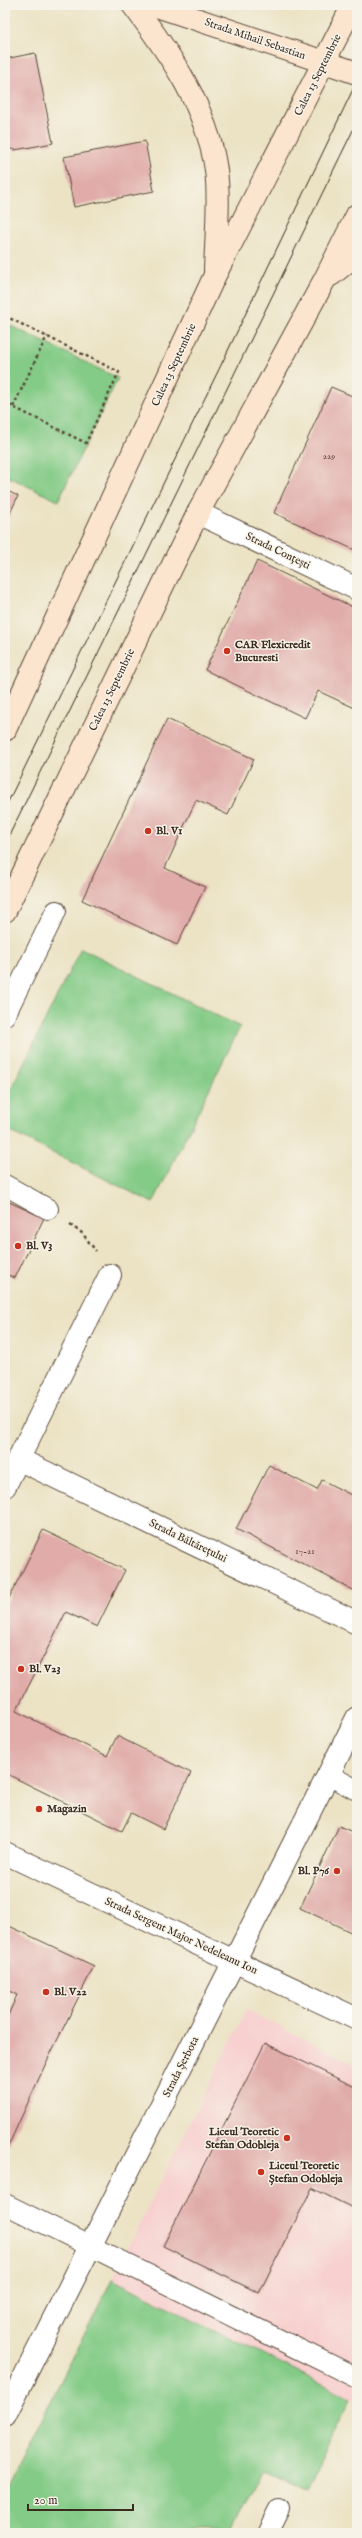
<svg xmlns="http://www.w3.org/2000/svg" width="362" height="2538" viewBox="0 0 362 2538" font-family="'IM FELL English',serif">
	<rect width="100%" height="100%" fill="#f7f3e8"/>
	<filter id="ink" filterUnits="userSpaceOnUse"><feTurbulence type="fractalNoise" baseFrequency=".025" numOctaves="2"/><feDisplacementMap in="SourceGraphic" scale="8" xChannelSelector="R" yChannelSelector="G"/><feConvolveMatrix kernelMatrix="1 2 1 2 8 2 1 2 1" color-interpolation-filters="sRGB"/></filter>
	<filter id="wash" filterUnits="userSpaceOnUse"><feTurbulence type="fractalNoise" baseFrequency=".012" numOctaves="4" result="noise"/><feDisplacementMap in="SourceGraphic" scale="16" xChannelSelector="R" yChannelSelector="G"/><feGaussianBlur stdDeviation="0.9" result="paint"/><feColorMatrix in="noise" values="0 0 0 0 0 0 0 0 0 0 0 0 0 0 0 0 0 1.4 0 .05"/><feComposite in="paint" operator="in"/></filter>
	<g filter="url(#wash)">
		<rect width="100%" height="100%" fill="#ece3c5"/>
		<polygon fill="#f7d0cf" points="246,2010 357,2065 357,2400 351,2398 306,2489 263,2468 231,2533 5,2533 5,2493"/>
		<g fill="#83cb86" stroke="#5f7a52">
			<polygon points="5,323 118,378 58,501 5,475"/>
			<polygon points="81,948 240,1027 153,1203 5,1129 5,1101"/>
			<polygon points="112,2279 351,2398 306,2489 263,2468 231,2533 5,2533 5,2493"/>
		</g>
		<g id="blocks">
			<g fill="#e0aba9">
				<polygon points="35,53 53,143 15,150 5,147 5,59"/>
				<polygon points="145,141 154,191 74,207 64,157"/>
				<polygon points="331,387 357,398 357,551 274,513"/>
				<polygon points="5,490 18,496 5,524"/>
				<polygon points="257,561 357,609 357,709 318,691 305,718 205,670"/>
				<polygon points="167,719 254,759 228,815 196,800 165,868 205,887 177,945 82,900"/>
				<polygon points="5,1200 44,1218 15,1278 5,1274"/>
				<polygon points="269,1465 317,1490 322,1480 357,1498 357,1592 236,1529"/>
				<polygon points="43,1530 125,1570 97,1627 66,1612 16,1711 107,1756 117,1736 191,1773 163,1829 131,1813 122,1831 5,1773 5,1606"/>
				<polygon points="339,1826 357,1834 357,1935 300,1908"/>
				<polygon points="5,1924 94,1966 46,2063 5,2153 5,2022 17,1995 5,1989"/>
				<polygon points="265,2043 357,2088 357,2210 312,2188 259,2293 163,2246"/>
			</g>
		</g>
	</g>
	<g filter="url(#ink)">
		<use href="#blocks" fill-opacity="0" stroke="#564637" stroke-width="1"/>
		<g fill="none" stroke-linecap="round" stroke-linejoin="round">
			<defs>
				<g id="lane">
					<polyline points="5,1015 56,911"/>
					<polyline points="5,1185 48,1209"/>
					<polyline points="328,1775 357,1790"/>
					<polyline points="5,2204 357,2378"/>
					<polyline points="267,2533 279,2509"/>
				</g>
				<g id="street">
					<polyline points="198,513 357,589"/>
					<polyline points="18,1459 357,1623"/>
					<polyline points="5,1486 110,1275"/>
					<polyline points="5,1853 357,2019"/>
					<polyline points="5,2415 357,1718"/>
				</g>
				<g id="secondary">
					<path d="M133 5C170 54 207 107 216 170 220 202 216 237 215 270"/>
					<polyline points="154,5 357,73"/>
					<polyline points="331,275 357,254"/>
					<polyline points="5,730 215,275 353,5"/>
					<polyline points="5,911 198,513 325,279 357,215"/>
				</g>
			</defs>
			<use href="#lane" stroke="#564637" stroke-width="22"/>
			<use href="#street" stroke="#564637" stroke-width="24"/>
			<use href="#secondary" stroke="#564637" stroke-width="24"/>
			<g stroke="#564637" stroke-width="2.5" stroke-dasharray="3 3" stroke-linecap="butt">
				<polyline points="5,316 119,372 86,443 5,403"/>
				<polyline points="13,407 47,336"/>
				<polyline points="70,1225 82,1233 96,1251"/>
			</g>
			<use href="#lane" stroke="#fff" stroke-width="20"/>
			<use href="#street" stroke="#fff" stroke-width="22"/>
			<use href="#secondary" stroke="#fbe5cf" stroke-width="22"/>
			<g stroke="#3b2a1e" stroke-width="1">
				<polyline points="5,808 223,361 357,81"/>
				<polyline points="5,844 357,122"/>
			</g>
		</g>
	</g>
	<g fill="#c8321e" stroke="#f7f3e8" stroke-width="1.5">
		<circle cx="227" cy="651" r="4"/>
		<circle cx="148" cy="831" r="4"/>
		<circle cx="18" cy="1246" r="4"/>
		<circle cx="21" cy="1669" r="4"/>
		<circle cx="39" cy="1809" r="4"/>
		<circle cx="337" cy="1871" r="4"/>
		<circle cx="46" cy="1992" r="4"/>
		<circle cx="287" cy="2138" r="4"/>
		<circle cx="261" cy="2172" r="4"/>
	</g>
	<g text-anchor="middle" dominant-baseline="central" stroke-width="3" stroke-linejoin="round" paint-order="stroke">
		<g font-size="9" fill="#644a41">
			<text x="329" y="456">229</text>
			<text x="305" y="1551">17-21</text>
		</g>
		<g font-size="11" fill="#3b2a1e" stroke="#f7f3e8">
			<text transform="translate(255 39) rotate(19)">Strada Mihail Sebastian</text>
			<text transform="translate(318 75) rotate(-63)">Calea 13 Septembrie</text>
			<text transform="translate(174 365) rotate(-65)">Calea 13 Septembrie</text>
			<text transform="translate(278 551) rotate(26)">Strada Conțești</text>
			<text transform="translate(112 690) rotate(-64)">Calea 13 Septembrie</text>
			<text transform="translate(188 1541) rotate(26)">Strada Băltărețului</text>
			<text transform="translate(181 1936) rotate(25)">Strada Sergent Major Nedeleanu Ion</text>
			<text transform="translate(181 2067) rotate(-63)">Strada Șerbota</text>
		</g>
		<g font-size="11" font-weight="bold" fill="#3b2a1e" stroke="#f7f3e8" text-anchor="start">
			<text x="235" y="645">CAR Flexicredit<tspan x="235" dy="13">Bucuresti</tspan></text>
			<text x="156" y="831">Bl. V1</text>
			<text x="26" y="1246">Bl. V3</text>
			<text x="29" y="1669">Bl. V23</text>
			<text x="47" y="1809">Magazin</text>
			<text x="329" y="1871" text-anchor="end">Bl. P76</text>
			<text x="54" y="1992">Bl. V22</text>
			<text x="279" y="2132" text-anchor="end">Liceul Teoretic<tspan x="279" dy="13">Stefan Odobleja</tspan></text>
			<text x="269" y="2166">Liceul Teoretic<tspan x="269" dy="13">Ștefan Odobleja</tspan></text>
		</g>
	</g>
	<rect width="362" height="2538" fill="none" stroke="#f7f3e8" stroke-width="20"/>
	<path d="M28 2504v6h105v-6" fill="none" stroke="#3b2a1e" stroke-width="2"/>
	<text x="34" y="2504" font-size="12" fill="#3b2a1e" stroke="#f7f3e8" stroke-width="3" paint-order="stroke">20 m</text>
</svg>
